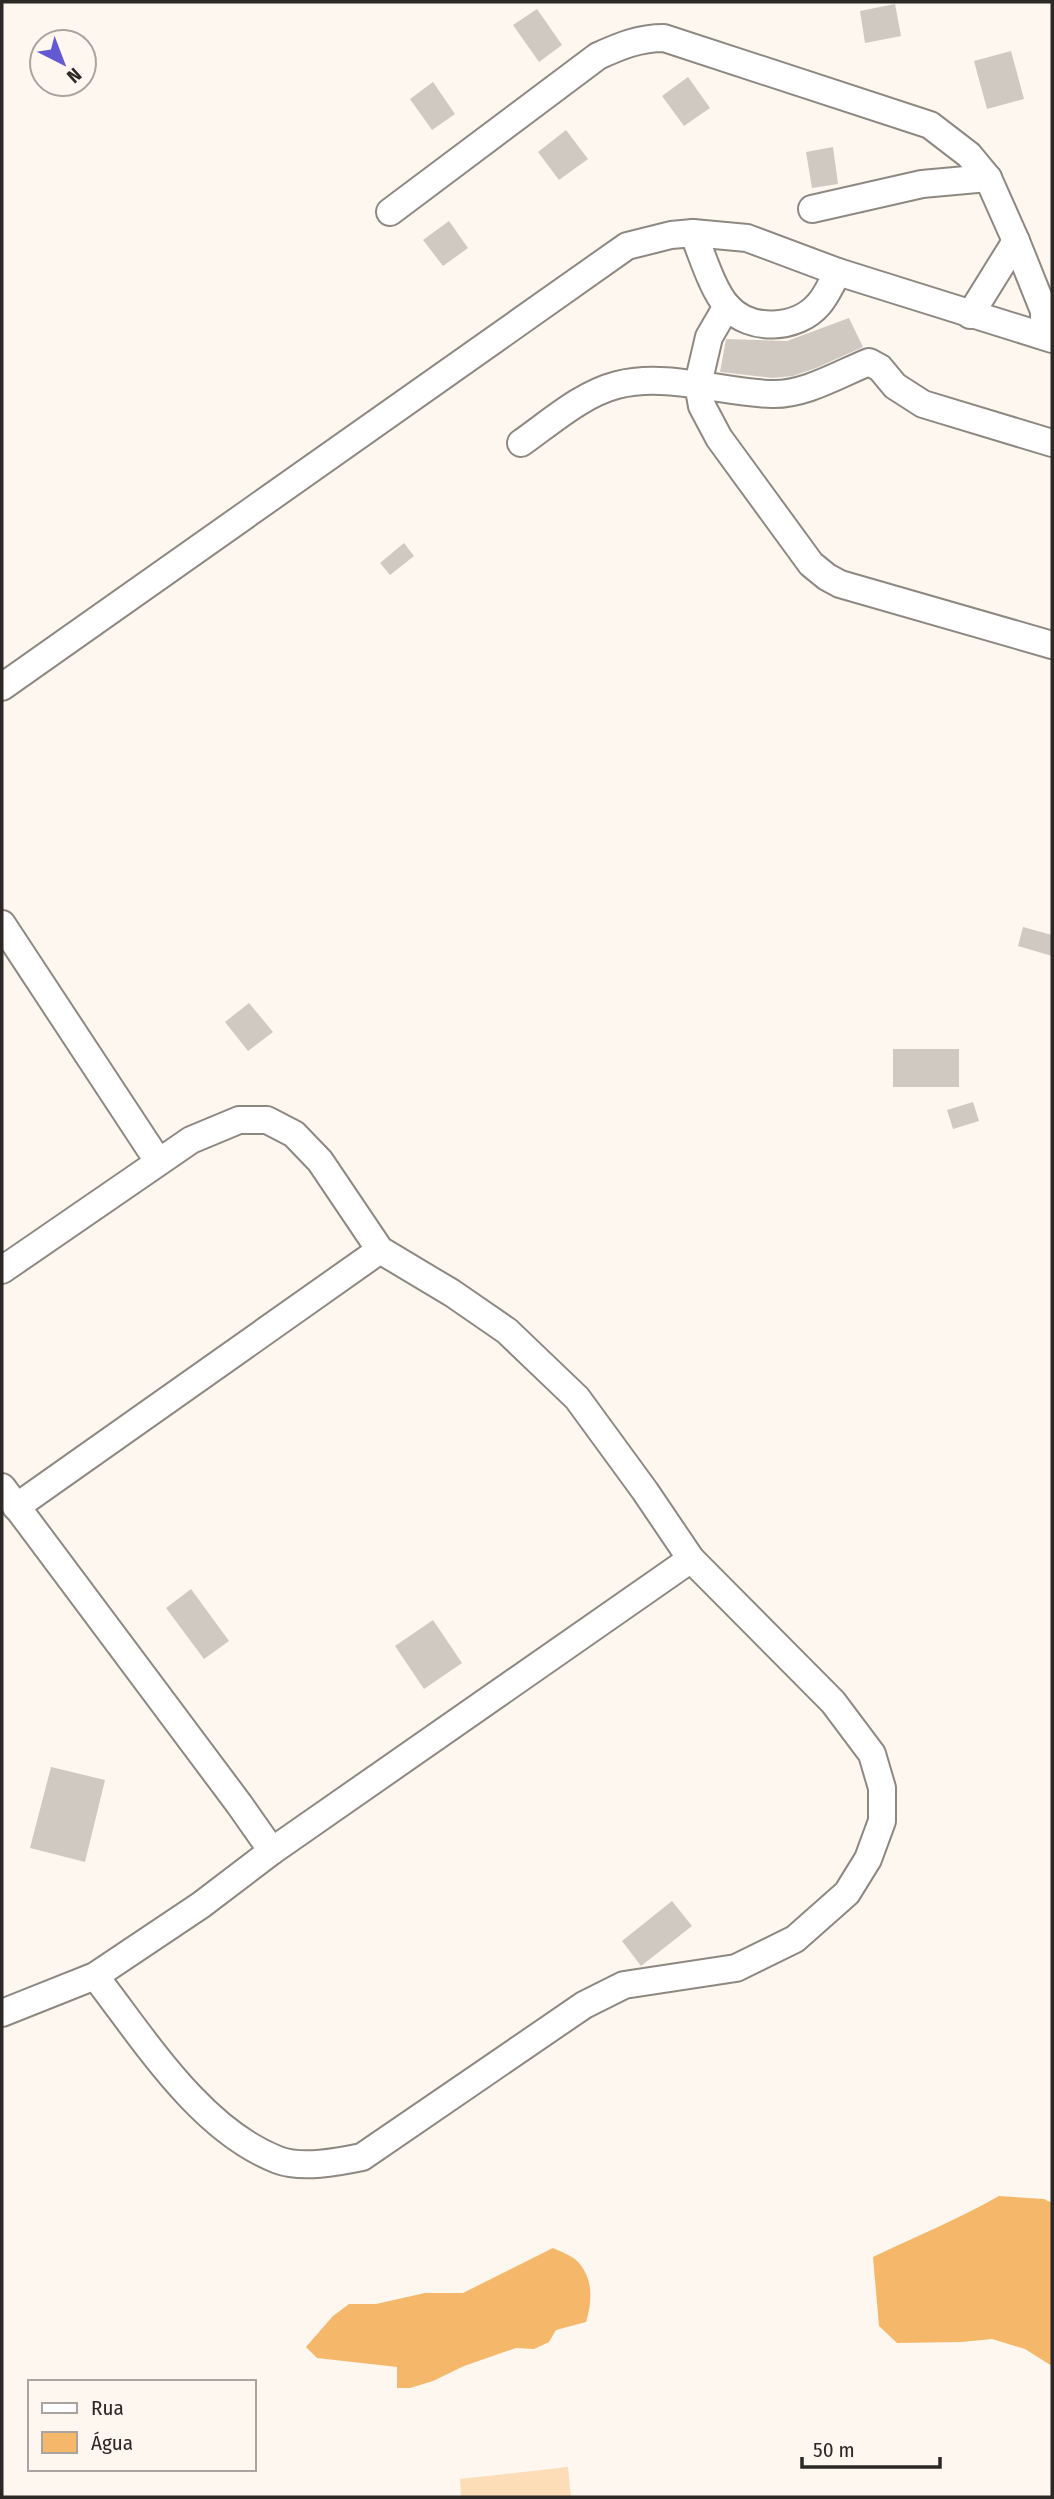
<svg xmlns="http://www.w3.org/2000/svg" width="1054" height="2499" viewBox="0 0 1054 2499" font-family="'Fira Sans Condensed',sans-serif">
	<rect width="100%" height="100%" fill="#fdf7ef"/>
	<polygon fill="#fcddb8" points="568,2467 571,2497 461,2497 460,2479"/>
	<g fill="#f5b86a">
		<path d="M999 2196 1044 2199 1052 2203V2366L1025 2349 992 2339 962 2342 897 2343 879 2326 873 2257C915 2237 958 2219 999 2196Z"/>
		<path d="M553 2248C561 2252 573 2256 578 2262 594 2279 592 2302 586 2322L556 2330 549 2342 534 2349 516 2348 464 2366 433 2381 410 2388H397V2367L317 2358 306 2347 333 2316 349 2304H376L425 2293H463Z"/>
	</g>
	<g fill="#cfc9c2">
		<polygon points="895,4 901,36 865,43 860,11"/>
		<polygon points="537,9 562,45 539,62 513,25"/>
		<polygon points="1011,51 1024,99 987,109 974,61"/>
		<polygon points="688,77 710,108 684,126 662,96"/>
		<polygon points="433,82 455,114 432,130 410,99"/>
		<polygon points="566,130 588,159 559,180 538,152"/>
		<polygon points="833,147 838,184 812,188 806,152"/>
		<polygon points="449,221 468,248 443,266 423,240"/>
		<polygon points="849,318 863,347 816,368 793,376 772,378 720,372 726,339 787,341"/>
		<polygon points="404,543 414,556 390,575 380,563"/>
		<polygon points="1023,927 1052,935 1052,956 1018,946"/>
		<polygon points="249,1003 273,1032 248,1051 225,1022"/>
		<rect x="893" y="1049" width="66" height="38"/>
		<polygon points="973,1102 979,1121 953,1129 947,1110"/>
		<polygon points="191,1589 229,1641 204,1659 166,1608"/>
		<polygon points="433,1620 462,1663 424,1689 395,1646"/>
		<polygon points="51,1767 105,1780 85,1862 30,1848"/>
		<polygon points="672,1901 692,1926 641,1966 622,1941"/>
	</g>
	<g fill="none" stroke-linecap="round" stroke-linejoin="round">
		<defs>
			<g id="minor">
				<polyline points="812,209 922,184 988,178"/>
				<path d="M390 212 598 56C620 46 639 38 664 38L930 125 969 155 988 178 1016 241 1044 311V336"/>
				<path d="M693 233C702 254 712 289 727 306 750 332 797 330 819 304 827 295 832 282 838 272"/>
				<polyline points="727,306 709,337 698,384 702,406 719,438 811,564 827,577 840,584 1052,645"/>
				<polyline points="970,315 1016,241"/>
				<path d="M521 443C551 422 582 394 617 385 666 372 724 393 772 394 805 395 839 374 869 362L880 368 895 386 923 404 1052 443"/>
				<polyline points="2,687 627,246 671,235 693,233 747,238 838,272 1052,339"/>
				<polyline points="2,924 158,1161"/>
				<path d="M2 1270 191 1140 239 1120H267L294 1134 320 1161 380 1250 452 1293 507 1331 577 1398 645 1491 691 1559 833 1702 872 1754 882 1788V1821L868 1859 847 1893 795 1939 736 1968 624 1985 584 2005 362 2157C338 2162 302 2169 278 2160 200 2130 144 2039 95 1976"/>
				<polyline points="2,1487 239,1804 272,1851"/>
				<polyline points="16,1507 380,1250"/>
				<polyline points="2,2013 95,1976 201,1905 272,1851 691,1559"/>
			</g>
		</defs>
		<use href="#minor" stroke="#8e8882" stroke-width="30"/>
		<use href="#minor" stroke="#fff" stroke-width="26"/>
	</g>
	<rect width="1054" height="2499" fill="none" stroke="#2b2826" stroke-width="7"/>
	<rect x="28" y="2380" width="228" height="91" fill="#fdf7ef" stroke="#a9a49f" stroke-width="2"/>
	<rect x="42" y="2403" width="35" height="10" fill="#ffffff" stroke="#a9a49f" stroke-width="2"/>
	<text x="91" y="2415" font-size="21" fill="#2b2826">Rua</text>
	<rect x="42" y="2432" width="35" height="21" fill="#f5b86a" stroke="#a9a49f" stroke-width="2"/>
	<text x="91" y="2450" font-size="21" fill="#2b2826">Água</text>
	<g transform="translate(63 63) rotate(138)"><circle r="33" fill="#fdf7ef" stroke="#a9a49f" stroke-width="2"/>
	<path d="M0-5L12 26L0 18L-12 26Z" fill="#635ad3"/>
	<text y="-10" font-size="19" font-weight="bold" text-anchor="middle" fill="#2b2826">N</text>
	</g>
	<path d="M802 2457v10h138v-10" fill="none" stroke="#2b2826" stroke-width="3.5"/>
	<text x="813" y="2457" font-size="21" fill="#2b2826" stroke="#fdf7ef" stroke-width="5" paint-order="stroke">50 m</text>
</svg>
